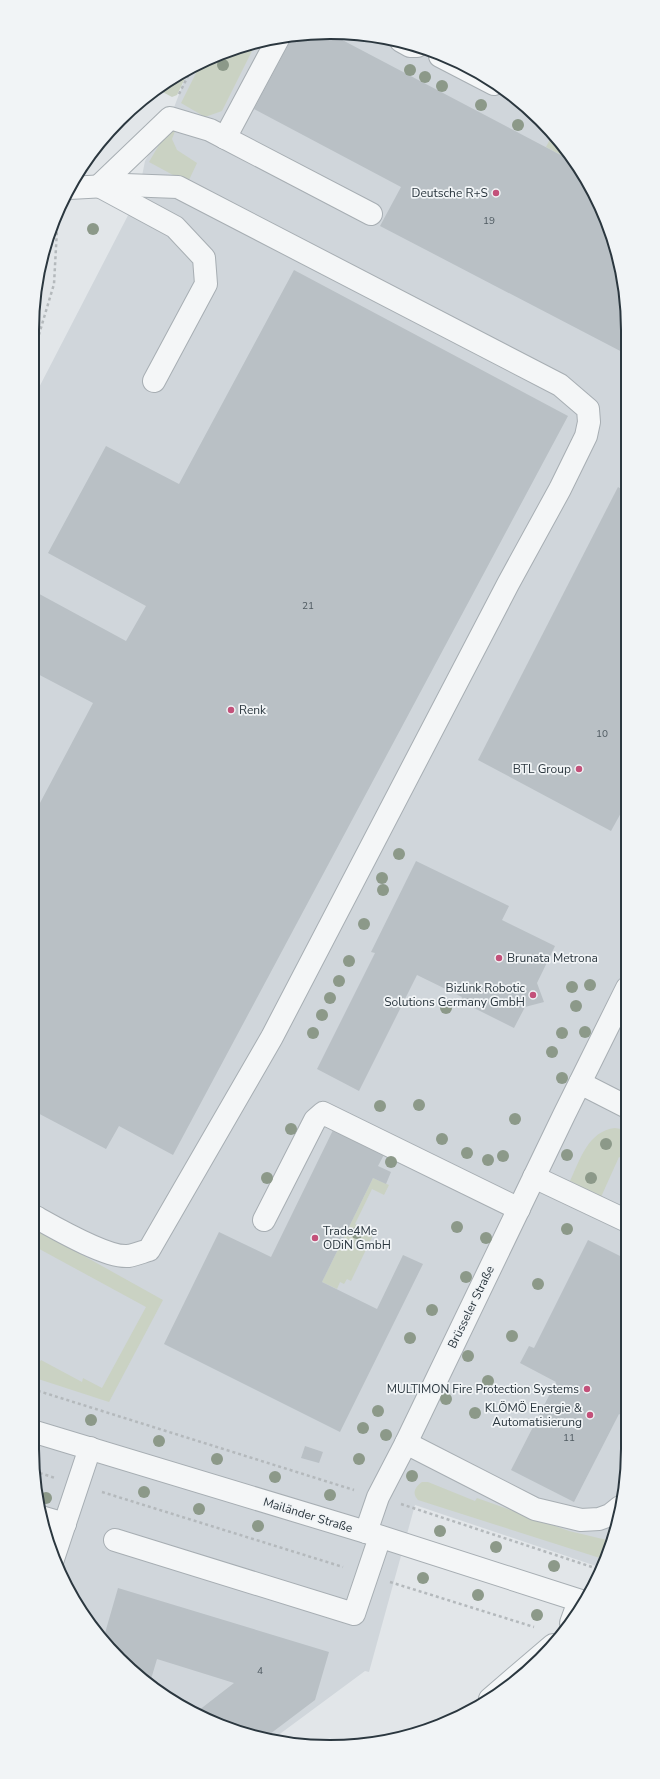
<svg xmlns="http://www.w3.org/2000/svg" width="660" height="1779" viewBox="0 0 660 1779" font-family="'Nunito Sans',sans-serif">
	<rect width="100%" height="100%" fill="#e2e6e9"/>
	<polygon fill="#d0d6db" points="349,33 407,42 479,72 554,133 597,198 625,291 628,1449 618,1526 599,1567 415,1505 369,1672 365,1671 273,1739 198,1716 149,1686 106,1646 55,1563 38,1507 32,1449 32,401 138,196 145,161 170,118 189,68 234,48 291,35"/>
	<g fill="#cad2c3">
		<polygon points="256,43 222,111 205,117 181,103 201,63 234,48"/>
		<polygon points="190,68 177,95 172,97 157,89 181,72"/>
		<polygon points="170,126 176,129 172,139 177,150 197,163 189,180 186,182 149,162"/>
		<polygon points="553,133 554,133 572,161 546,147"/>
		<path d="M615 1128 627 1130V1161L619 1157 601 1197 570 1181C580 1160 588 1131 615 1128Z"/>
		<polygon points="373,1178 389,1185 384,1195 372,1189 355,1224 374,1233 351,1281 347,1279 344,1284 340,1282 337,1289 322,1282"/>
		<polygon points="32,1227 163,1300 109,1402 32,1377 32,1368 35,1369 41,1360 82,1382 83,1378 102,1388 146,1307 32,1245"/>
		<path d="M422 1482H428L475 1501 477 1498 569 1531 611 1541 603 1559 418 1500C411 1493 416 1486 422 1482Z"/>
	</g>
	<g fill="#b9c0c5">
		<polygon points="329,33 572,161 597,198 625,291 626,354 380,226 401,187 254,109 294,34"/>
		<polygon points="294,270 568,416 173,1155 119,1126 106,1149 32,1110 32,818 93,703 32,671 32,590 126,641 146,606 48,553 106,446 179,484"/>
		<polygon points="618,487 626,492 627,802 611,831 478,760"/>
		<polygon points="416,861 509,906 502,920 555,946 537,983 544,1002 525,1007 514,1028 460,1001 462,997 417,975 359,1091 317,1069 375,953 371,952"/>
		<polygon points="336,1124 387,1149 378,1166 391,1172 386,1184 373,1178 322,1282 377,1309 403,1255 423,1264 340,1432 164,1344 219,1232 271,1257"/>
		<polygon points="588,1240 628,1260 628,1419 619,1414 574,1502 511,1470 556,1382 520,1363 529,1346 534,1348"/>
		<polygon points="305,1446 323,1452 319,1463 301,1458"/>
		<polygon points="118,1588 329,1652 315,1700 266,1737 198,1716 194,1714 234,1683 157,1659 149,1686 106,1646 103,1640"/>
	</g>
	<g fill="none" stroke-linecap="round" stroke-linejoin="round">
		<defs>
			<g id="minor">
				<polyline points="401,41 410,46 417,46"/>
				<polyline points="440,56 494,84"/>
				<polyline points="225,138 279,37"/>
				<polyline points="154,381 206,284 204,258 175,227 99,186 170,118 210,130 371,214"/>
				<polyline points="580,1083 627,1107"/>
				<polyline points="534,1177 627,1221"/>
				<path d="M32 1215C52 1226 106 1258 128 1256 135 1255 142 1252 149 1250L272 1037 508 584 560 489 586 436 589 422 588 409 560 385 178 187 125 185 69 188"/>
				<polyline points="264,1220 315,1120 323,1113 519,1209"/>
				<polyline points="32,1431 366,1532 584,1602"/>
				<polyline points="406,1443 535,1509 581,1520 599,1519 610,1515 620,1507"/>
				<polyline points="41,1517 65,1524"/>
				<polyline points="366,1532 378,1497 406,1443 564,1115 627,988"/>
				<polyline points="115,1540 354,1614 380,1537"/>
				<polyline points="53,1559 90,1448"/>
				<polyline points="571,1623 579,1601"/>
				<polyline points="490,1699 553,1645"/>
			</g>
		</defs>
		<use href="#minor" stroke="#a7aeb3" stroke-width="24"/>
		<g stroke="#b4b9bc" stroke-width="2.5" stroke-dasharray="3 3" stroke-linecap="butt">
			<polyline points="179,94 193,66"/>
			<polyline points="141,101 147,104"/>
			<polyline points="32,358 54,284 58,211"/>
			<polyline points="32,1389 354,1490"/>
			<polyline points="34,1471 55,1478"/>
			<polyline points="102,1492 343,1567"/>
			<polyline points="401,1504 598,1569"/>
			<polyline points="390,1582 534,1627"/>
		</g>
		<use href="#minor" stroke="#f4f6f7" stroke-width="22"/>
	</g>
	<g fill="#8c9989">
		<circle cx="223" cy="65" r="6"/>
		<circle cx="410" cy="70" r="6"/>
		<circle cx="425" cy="77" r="6"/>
		<circle cx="442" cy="86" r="6"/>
		<circle cx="481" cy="105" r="6"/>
		<circle cx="518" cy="125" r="6"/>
		<circle cx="93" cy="229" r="6"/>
		<circle cx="399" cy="854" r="6"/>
		<circle cx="382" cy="878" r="6"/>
		<circle cx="383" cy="890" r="6"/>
		<circle cx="364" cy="924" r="6"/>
		<circle cx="349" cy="961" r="6"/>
		<circle cx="339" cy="981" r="6"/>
		<circle cx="590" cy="985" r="6"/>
		<circle cx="572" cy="987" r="6"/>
		<circle cx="330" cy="998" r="6"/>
		<circle cx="576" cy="1006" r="6"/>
		<circle cx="446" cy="1008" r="6"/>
		<circle cx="322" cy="1015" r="6"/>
		<circle cx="585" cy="1032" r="6"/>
		<circle cx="313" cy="1033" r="6"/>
		<circle cx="562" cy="1033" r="6"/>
		<circle cx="552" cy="1052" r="6"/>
		<circle cx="562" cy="1078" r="6"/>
		<circle cx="419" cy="1105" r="6"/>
		<circle cx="380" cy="1106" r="6"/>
		<circle cx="515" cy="1119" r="6"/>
		<circle cx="291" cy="1129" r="6"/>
		<circle cx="442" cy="1139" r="6"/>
		<circle cx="606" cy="1144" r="6"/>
		<circle cx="467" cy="1153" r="6"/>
		<circle cx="567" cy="1155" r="6"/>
		<circle cx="503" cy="1156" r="6"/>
		<circle cx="488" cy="1160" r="6"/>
		<circle cx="391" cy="1162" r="6"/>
		<circle cx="267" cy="1178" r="6"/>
		<circle cx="591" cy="1178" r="6"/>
		<circle cx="457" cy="1227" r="6"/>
		<circle cx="567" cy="1229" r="6"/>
		<circle cx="357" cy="1233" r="6"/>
		<circle cx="486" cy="1238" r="6"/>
		<circle cx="466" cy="1277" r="6"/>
		<circle cx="538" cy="1284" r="6"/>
		<circle cx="432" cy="1310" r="6"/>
		<circle cx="512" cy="1336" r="6"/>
		<circle cx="410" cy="1338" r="6"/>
		<circle cx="468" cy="1356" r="6"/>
		<circle cx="488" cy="1381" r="6"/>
		<circle cx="446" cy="1399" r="6"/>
		<circle cx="378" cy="1411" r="6"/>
		<circle cx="475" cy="1413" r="6"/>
		<circle cx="91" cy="1420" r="6"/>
		<circle cx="363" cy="1428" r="6"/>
		<circle cx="386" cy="1435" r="6"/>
		<circle cx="159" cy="1441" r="6"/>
		<circle cx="217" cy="1459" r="6"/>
		<circle cx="359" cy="1459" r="6"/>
		<circle cx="412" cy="1476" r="6"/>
		<circle cx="275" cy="1477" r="6"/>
		<circle cx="144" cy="1492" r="6"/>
		<circle cx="330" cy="1495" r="6"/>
		<circle cx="46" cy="1498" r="6"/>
		<circle cx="199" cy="1509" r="6"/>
		<circle cx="258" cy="1526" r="6"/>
		<circle cx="440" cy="1531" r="6"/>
		<circle cx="496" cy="1547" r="6"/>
		<circle cx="554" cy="1566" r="6"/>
		<circle cx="423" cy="1578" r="6"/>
		<circle cx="478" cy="1595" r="6"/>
		<circle cx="537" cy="1615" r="6"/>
	</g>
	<g fill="#c3517a" stroke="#f1f4f6" stroke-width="1.5">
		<circle cx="496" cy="193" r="4"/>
		<circle cx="231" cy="710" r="4"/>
		<circle cx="579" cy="769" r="4"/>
		<circle cx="499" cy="958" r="4"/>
		<circle cx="533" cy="995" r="4"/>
		<circle cx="315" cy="1238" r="4"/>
		<circle cx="587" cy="1389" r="4"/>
		<circle cx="590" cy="1415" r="4"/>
	</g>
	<g text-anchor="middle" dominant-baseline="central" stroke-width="3.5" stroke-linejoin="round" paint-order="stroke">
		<g font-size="10" fill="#4e5960">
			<text x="489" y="221">19</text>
			<text x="308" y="606">21</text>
			<text x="602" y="734">10</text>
			<text x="569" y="1438">11</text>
			<text x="260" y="1671">4</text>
		</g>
		<g font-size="12" fill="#2b373f" stroke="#f1f4f6" text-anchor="end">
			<text x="488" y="193">Deutsche R+S</text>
			<text x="239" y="710" text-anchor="start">Renk</text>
			<text x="571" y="769">BTL Group</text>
			<text x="507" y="958" text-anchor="start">Brunata Metrona</text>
			<text x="525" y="988">Bizlink Robotic<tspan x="525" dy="14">Solutions Germany GmbH</tspan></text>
			<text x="323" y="1231" text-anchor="start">Trade4Me<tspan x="323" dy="14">ODiN GmbH</tspan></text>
			<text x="579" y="1389">MULTIMON Fire Protection Systems</text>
			<text x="582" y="1408">KLÖMÖ Energie &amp;<tspan x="582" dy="14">Automatisierung</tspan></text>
		</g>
		<g font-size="12" fill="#2b373f" stroke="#f1f4f6">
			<text transform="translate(471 1307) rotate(-64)">Brüsseler Straße</text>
			<text transform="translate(308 1515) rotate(17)">Mailänder Straße</text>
		</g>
	</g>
	<path d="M0 0H660V1779H0ZM330 39H330A291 291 0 0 1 621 330V1449A291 291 0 0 1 330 1740H330A291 291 0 0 1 39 1449V330A291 291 0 0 1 330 39Z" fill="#f1f4f6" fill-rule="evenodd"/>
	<path fill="none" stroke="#2b373f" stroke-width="2" d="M330 39H330A291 291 0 0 1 621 330V1449A291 291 0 0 1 330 1740H330A291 291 0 0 1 39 1449V330A291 291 0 0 1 330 39Z"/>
</svg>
